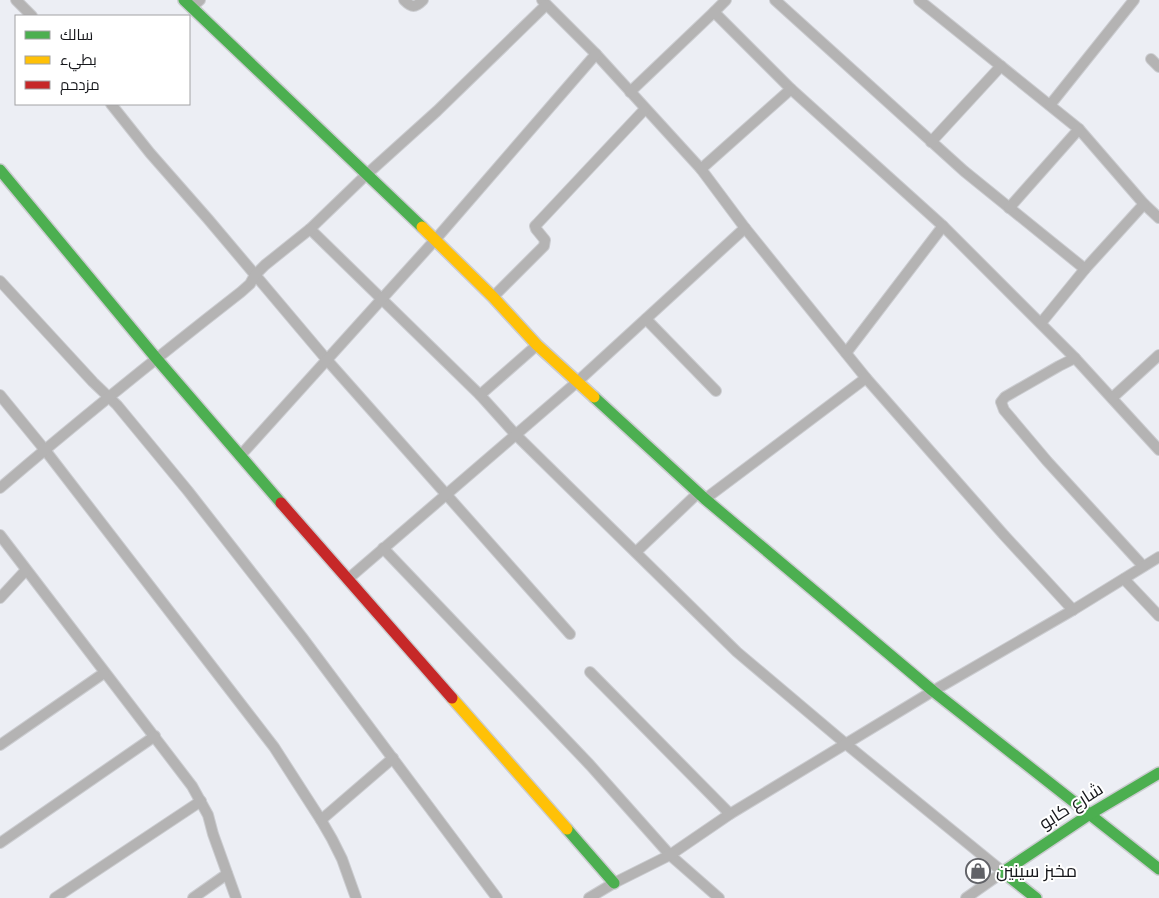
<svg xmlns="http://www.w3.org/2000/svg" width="1159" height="898" viewBox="0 0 1159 898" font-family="'Nunito Sans',Cairo,sans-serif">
	<rect width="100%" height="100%" fill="#eceef4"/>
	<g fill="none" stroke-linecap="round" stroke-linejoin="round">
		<defs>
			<g id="street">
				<polyline points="16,0 32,16"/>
				<path d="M404 0C412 8 415 8 423 0"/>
				<polyline points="542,0 596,54 701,169 745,228 866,378 1003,534 1073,610"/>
				<polyline points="775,0 964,171 1085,269"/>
				<polyline points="919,0 1079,129 1144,204 1159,218"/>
				<polyline points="192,7 200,0"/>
				<polyline points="714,12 791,89 943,226 1075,358 1159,450"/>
				<polyline points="1151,59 1159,67"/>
				<polyline points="630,92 714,12 726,0"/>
				<polyline points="111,104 150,153 208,219 327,360 570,634"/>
				<polyline points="1050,105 1134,0"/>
				<polyline points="931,142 1001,66"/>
				<polyline points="701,169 791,89"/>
				<polyline points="1009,208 1079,129"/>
				<polyline points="310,229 480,395 516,435 737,652 846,744 1003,872 966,898"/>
				<polyline points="0,281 93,382 117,405 188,491 302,637 497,898"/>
				<polyline points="493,297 544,246 545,240 536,229 535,226 537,224 645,109"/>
				<polyline points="646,319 716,391"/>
				<polyline points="1041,323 1085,269 1144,204"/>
				<polyline points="846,353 943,226"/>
				<polyline points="1075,358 1059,366 1005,397 1001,402 1004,410 1047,461 1143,566"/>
				<polyline points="0,395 45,450 274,747 321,820 332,839 342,859 356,898"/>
				<polyline points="480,395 537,345"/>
				<polyline points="1112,398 1159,355"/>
				<polyline points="240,456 435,240 596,54"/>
				<path d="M0 488C78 421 159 356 241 292L250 284 255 275 265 265 310 229 366 175 437 111 546 5"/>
				<polyline points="705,499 866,378"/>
				<polyline points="0,535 192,786 208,815 213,834 236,898"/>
				<polyline points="383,548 590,765 670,855 719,898"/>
				<polyline points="636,552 698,493"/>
				<polyline points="348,579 577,382 745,228"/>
				<polyline points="1124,579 1159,616"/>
				<polyline points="0,598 26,570"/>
				<polyline points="590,672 730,814"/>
				<polyline points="0,745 104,673"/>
				<polyline points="321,820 393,758"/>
				<polyline points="0,843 155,736"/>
				<polyline points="55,898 201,801"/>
				<polyline points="193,898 227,874"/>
				<polyline points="589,898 614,883 670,855 730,814 933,691 1073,610 1159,557"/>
			</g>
			<g id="fast">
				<polyline points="184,0 422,227"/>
				<polyline points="0,170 156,358 281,503"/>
				<polyline points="594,397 705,499 933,691 1159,869"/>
				<polyline points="567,829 614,883"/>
				<polyline points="1036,898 1003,872 1090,814 1159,773"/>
			</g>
			<g id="slow">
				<polyline points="422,227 493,297 537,345 594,397"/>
				<polyline points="452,698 567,829"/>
			</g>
			<polyline id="jam" points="281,503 452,698"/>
		</defs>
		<use href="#street" stroke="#cbccd0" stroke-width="12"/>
		<use href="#fast" stroke="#cbccd0" stroke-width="14"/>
		<use href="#slow" stroke="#cbccd0" stroke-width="14"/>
		<use href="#jam" stroke="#cbccd0" stroke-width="14"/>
		<use href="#street" stroke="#b4b3b3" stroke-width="10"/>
		<use href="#fast" stroke="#4caf50" stroke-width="11"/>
		<use href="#slow" stroke="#ffc107" stroke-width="11"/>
		<use href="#jam" stroke="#c62828" stroke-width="11"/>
	</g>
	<defs>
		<symbol id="shop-ring" viewBox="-11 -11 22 22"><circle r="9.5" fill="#fff" stroke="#616267" stroke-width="1.5"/><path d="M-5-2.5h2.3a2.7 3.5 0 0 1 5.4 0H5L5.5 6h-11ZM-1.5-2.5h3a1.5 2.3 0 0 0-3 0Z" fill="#616267"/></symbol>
	</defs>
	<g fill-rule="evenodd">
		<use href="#shop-ring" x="964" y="857" width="28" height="28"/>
	</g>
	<g text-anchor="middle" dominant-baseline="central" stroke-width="4" stroke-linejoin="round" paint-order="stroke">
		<g font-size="18" fill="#16171b" stroke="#fff">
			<text transform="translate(1071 806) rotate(-32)">شارع كابو</text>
		</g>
		<g font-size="18" fill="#16171b" stroke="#fff" text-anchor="start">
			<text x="996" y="871">مخبز سينين</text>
		</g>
	</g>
	<rect x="15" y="15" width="175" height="90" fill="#ffffff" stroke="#a2a2a4"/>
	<rect x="25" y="31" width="25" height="8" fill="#4caf50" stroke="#a2a2a4"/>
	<text x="60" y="40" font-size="15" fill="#16171b">سالك</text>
	<rect x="25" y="56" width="25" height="8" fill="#ffc107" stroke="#a2a2a4"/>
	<text x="60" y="65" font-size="15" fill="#16171b">بطيء</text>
	<rect x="25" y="81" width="25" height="8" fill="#c62828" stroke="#a2a2a4"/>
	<text x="60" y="90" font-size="15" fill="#16171b">مزدحم</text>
</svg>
